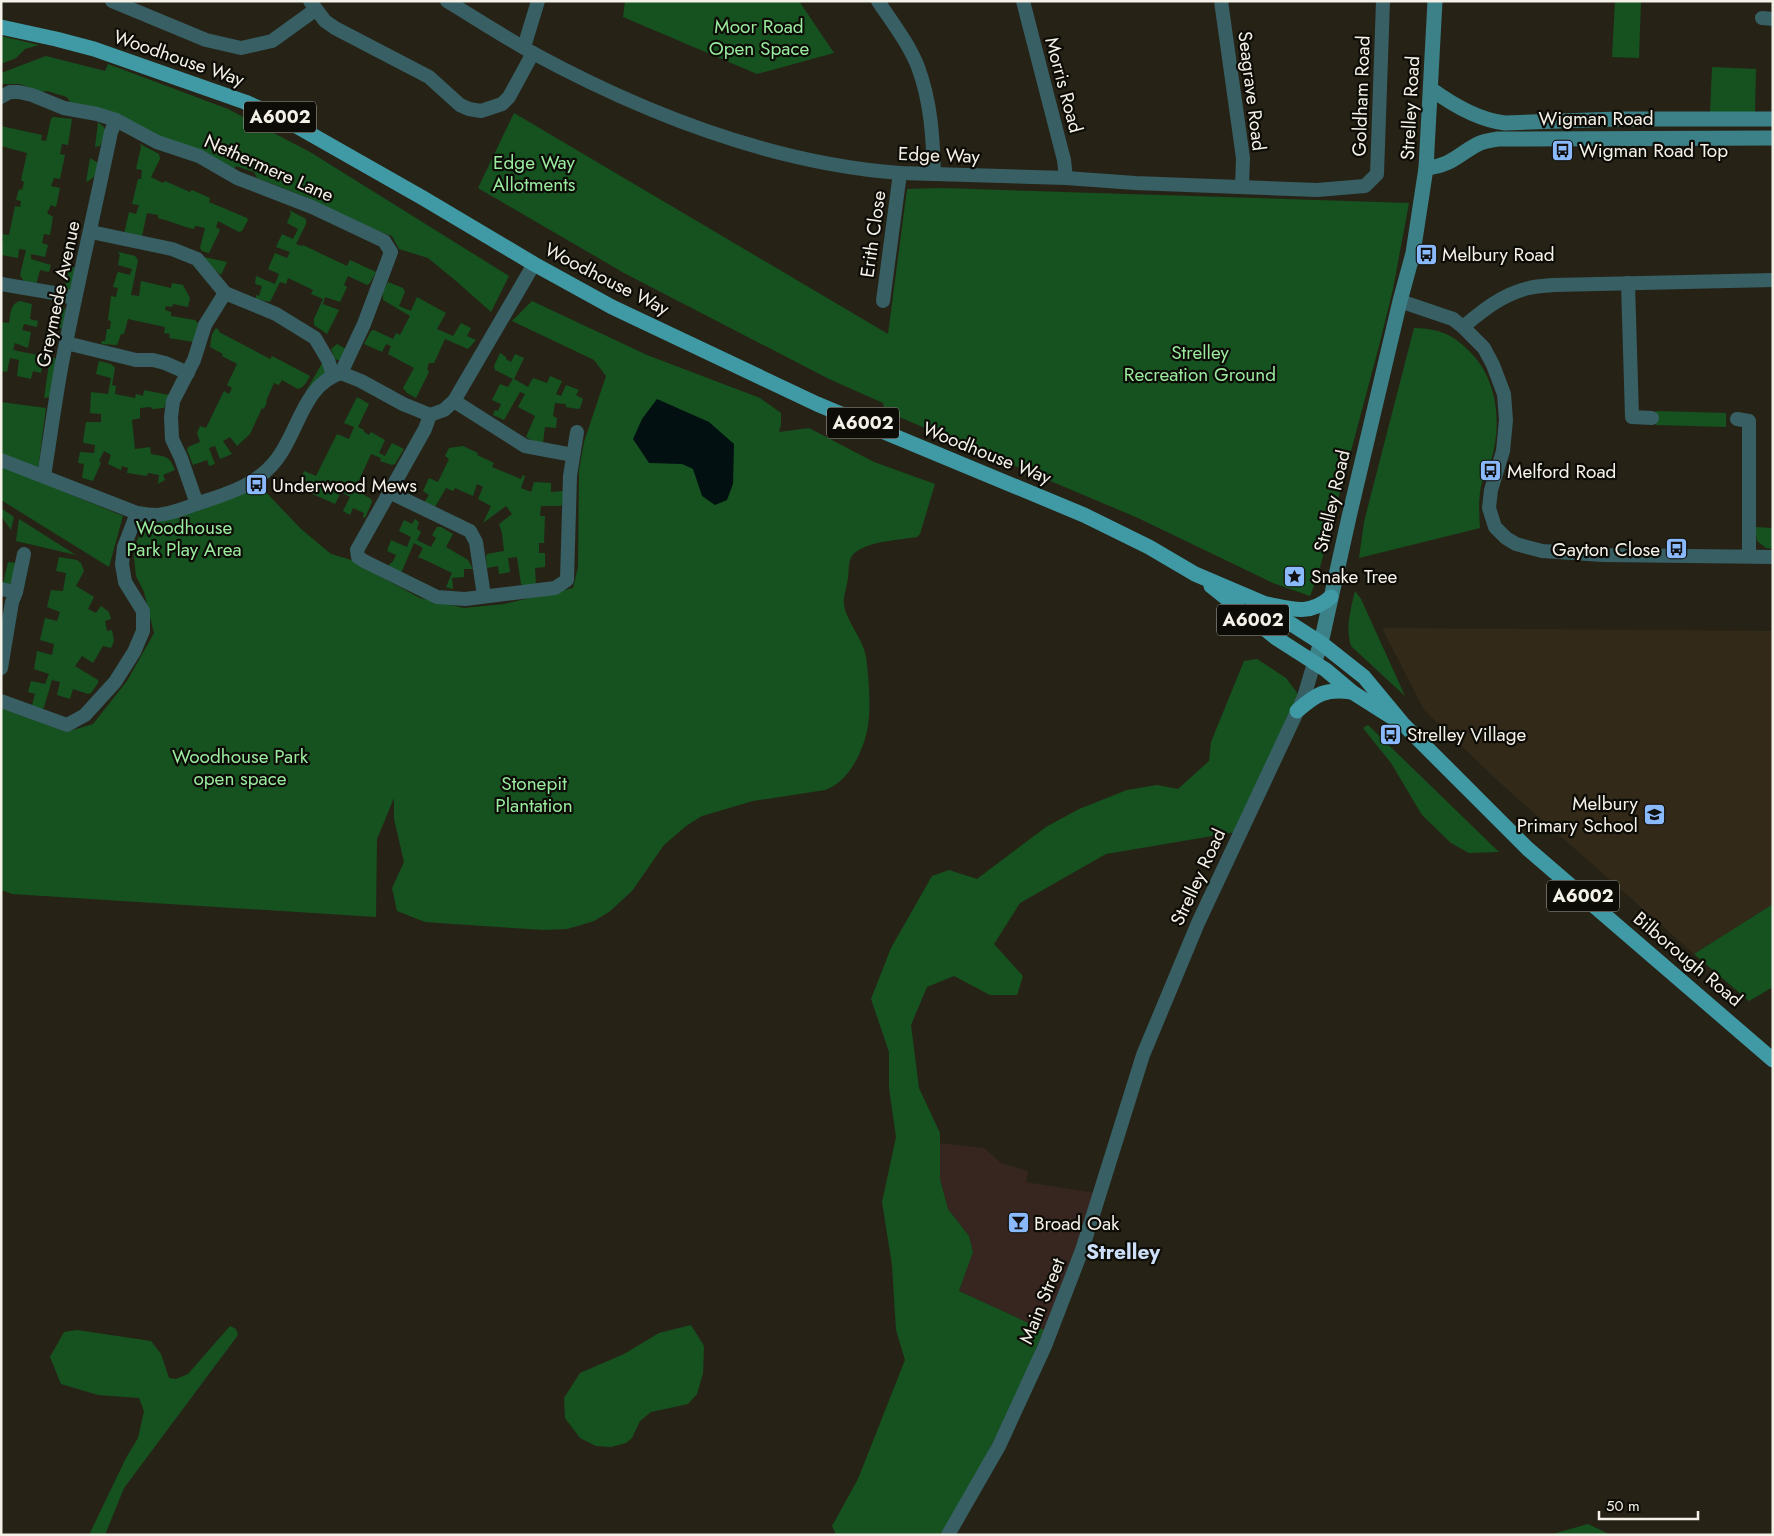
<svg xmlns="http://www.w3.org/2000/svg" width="1774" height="1536" viewBox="0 0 1774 1536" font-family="Jost,sans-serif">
	<rect width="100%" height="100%" fill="#262316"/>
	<polygon fill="#37251f" points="940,1143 984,1148 1001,1163 1028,1171 1026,1182 1095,1193 1083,1231 1044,1330 959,1291 973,1252 969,1236 948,1209 940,1179"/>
	<polygon fill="#322919" points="1382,628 1773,631 1773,904 1694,954 1498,781 1424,710"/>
	<g fill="#15521f">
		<polygon points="625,1 799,1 834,53 757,74 623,17"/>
		<polygon points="1615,1 1641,1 1639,58 1612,57"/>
		<polygon points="1,36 39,45 25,49 16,58 1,64"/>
		<polygon points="46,56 105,71 108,64 228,109 310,152 509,276 491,312 456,281 428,258 399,249 392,236 344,218 306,197 257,178 254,172 236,166 234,170 100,109 70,102 67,97 47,91 41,92 20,84 1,84 1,73"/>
		<polygon points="1712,67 1756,69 1755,112 1710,113"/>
		<polygon points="514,113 888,334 907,189 942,188 1409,203 1393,289 1379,346 1318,575 1310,596 1273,583 1138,518 885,411 883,403 829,379 624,273 478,188"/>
		<polygon points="53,117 72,119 68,145 62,144 60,154 65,155 60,179 54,178 51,186 60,188 56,207 51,205 47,213 53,217 50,235 44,234 42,243 48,245 45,257 31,254 31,259 51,265 49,272 40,270 36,285 25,283 20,275 26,250 19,249 18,258 1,255 3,238 1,234 9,235 15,206 20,207 21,201 16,200 19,189 22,190 24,182 21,180 27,153 1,146 1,126 42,135 41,140 46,141 51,119"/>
		<polygon points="98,122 104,127 105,133 100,146 95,147"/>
		<path d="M140 144 159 154 160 159 151 177 163 183 165 181 190 192 192 190 210 198 209 202 247 218 248 220 242 231 239 232 218 221 216 227 220 230 209 253 202 251 200 248 205 228 196 226 193 229C181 226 170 221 158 218V215L147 213 142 236 138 237 124 234 129 212 136 214 139 205 132 204 138 179H141L142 170 136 169 141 147Z"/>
		<path d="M90 158 98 163C98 173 95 178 86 182Z"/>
		<polygon points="289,210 306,219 306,224 296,244 302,246 303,245 347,266 350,260 376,272 370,283 367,285 348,276 344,285 347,287 340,302 325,297 323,304 339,310 327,334 314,325 314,319 323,299 311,294 313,290 288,278 286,284 280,282 270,302 256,299 256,295 259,296 262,286 255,284 256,276 275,284 279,274 268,269 275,253 287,258 290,252 276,247 282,234 293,239 298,229 287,223 291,213"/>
		<polygon points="119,252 135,256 138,260 131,295 139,296 141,281 171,288 172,283 183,285 190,298 188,307 173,304 172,307 166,306 165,310 171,312 171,316 195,320 198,323 194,342 169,338 170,334 164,333 165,327 128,319 124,334 121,334 117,345 101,344 102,341 105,341 107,329 110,329 111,321 108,320 111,296 116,297 118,288 113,287 117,274 118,272 130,275 132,269 118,265 120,254 118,254"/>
		<polygon points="204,257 227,262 221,275 202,259"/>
		<polygon points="74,267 76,269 70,290 64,292 69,268"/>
		<polygon points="388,282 403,288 405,292 399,306 411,311 417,297 446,313 437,329 453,336 461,323 471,328 467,336 476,340 468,349 445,339 434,363 429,363 427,369 429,372 416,398 407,393 403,388 414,368 388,354 391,346 386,344 382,352 364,344 371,331 374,330 393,339 396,333 400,335 410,316 383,300 383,292"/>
		<path d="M20 301 32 304 30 319 38 321 37 327 24 324 22 330 31 332 28 348 15 343 13 350 42 356 44 358 41 373 33 371 31 379 17 376 19 360 10 358 7 372 1 371V322L9 323C11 313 10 304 20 301Z"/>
		<path d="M532 301 647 355 760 398 781 413V425L779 432 809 428 874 462 935 484 920 534 917 537C900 540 863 541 852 556 848 561 849 571 848 578 847 586 843 597 844 605 846 620 864 641 866 657 869 679 871 705 868 726 864 750 849 782 825 790L753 801 702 816 686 826 664 845 632 891 609 912 594 921 581 925 567 929 544 930 453 924 425 922 397 911 392 888 404 862 394 819V798L377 839 376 917 12 894 1 890V708L66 732 93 724 127 681 154 633 144 592 136 576 133 549 143 528 158 520 202 509 260 486 301 529 331 554 355 561 357 564 420 598 464 608 504 604 573 588 578 567 579 470 584 442 606 376 594 360 512 321Z"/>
		<polygon points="61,305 67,311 62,328 57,329"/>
		<path d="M216 328 219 330V332L270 359 272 356 310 376C307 381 305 387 298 389L282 380 279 385 274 383 266 401 267 402 264 409 262 408 250 434 237 446 230 437 223 441 232 454 220 459 215 446 209 448 215 464 209 466 207 460 193 465 187 450 188 447 200 442 197 433 200 426 206 428 224 391 229 394 232 388 227 385 237 364 222 356 223 354 210 347 212 334Z"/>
		<path d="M1414 328C1440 329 1453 334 1471 353 1498 381 1502 424 1491 461 1488 468 1484 475 1482 482 1478 497 1479 512 1480 528L1359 558 1364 522Z"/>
		<polygon points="337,344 348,350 341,361 335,359 331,349"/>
		<polygon points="500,353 506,357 506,359 511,362 515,354 524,358 514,379 528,387 533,378 547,383 550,376 562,381 556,394 561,396 566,385 579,390 576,395 583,399 580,408 578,409 566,407 566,404 555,403 553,416 557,418 556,428 545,427 543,443 537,443 526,437 535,416 518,407 525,394 520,392 504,420 493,415 495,410 498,411 501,404 492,400 500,384 508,387 513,379 495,370 494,366"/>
		<polygon points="50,357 55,358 57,362 50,397 44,398"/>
		<polygon points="324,360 326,375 308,392 306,391"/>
		<path d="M99 361 111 364 115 368 112 385 116 386 115 394 135 398 136 394 143 396 144 390 169 395 164 408 152 409 151 407 140 408V418L132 420 135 449 150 447 151 454C166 457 169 455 175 470L163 475 165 480 158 484 159 475 148 473 147 476 127 473 128 468 122 466 121 470 108 464 111 455 104 451 99 461 101 463 93 481 82 478 84 464 78 463 80 452 94 453 95 445 84 443 83 441 86 422H101V414L90 413 91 392 108 394 111 378 96 374Z"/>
		<polygon points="357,397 369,404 358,427 364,430 364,432 369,435 371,432 385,440 379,453 385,456 392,443 404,449 395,464 392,465 380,461 381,458 371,454 355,489 371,499 372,502 365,518 363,517 364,513 353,508 350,515 343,511 350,497 341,492 335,504 308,492 312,484 301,479 304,471 316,476 337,434 349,439 354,427 344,423"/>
		<polygon points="1,402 46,408 38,469 1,454"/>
		<polygon points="1656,411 1726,413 1726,427 1656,425"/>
		<polygon points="463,446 478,453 477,455 494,463 492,467 521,479 523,475 525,476 521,488 531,492 534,482 551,483 551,492 564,491 563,504 560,506 541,506 540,516 545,516 544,543 539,543 539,553 545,553 545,567 535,568 536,586 526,587 521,584 517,557 508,558 510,572 499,574 498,566 487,568 486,556 487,554 504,551 502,533 499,524 512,514 506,506 483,523 491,506 478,499 483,487 477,484 473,496 455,488 453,491 446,488 435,507 423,504 429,495 423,491 429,478 438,482 449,459 445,456 449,448"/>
		<polygon points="1,466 123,516 109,567 1,500"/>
		<polygon points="1,508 14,517 11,530 1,516"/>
		<polygon points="19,519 76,555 16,541"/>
		<polygon points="415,519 419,522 417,529 421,532 417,540 431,547 436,538 432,535 437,527 441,527 453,534 446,547 468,560 473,569 464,569 464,577 452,578 453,589 446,587 452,573 421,558 418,558 423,548 414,543 402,571 400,572 389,566 390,563 392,563 396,555 387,551 391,540 407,547 411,537 399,531 404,520 412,524"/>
		<polygon points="1755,527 1773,528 1773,549 1766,548 1757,541"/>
		<polygon points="59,557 77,560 81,563 84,571 76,586 94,597 88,609 96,613 101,606 109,612 111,619 105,621 107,631 112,630 114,641 111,648 103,646 93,663 82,656 75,666 98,680 98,683 91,693 88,694 73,689 70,699 57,695 60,682 52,680 44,707 42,710 31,709 35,694 28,692 31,681 45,684 49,674 34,669 37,651 52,655 54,644 40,640 45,618 57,621 60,612 47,607 51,590 63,591 66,573 56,571"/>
		<polygon points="8,562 18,563 13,582 2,588"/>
		<path d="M1355 591 1361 599 1405 696 1351 646C1345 628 1351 608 1355 591Z"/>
		<polygon points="1257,659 1286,678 1298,694 1236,832 1106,854 1020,903 994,944 1023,976 1017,995 990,995 954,976 927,987 911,1025 919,1088 940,1133 940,1179 948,1209 969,1236 973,1252 959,1291 1044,1330 1015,1398 976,1476 942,1535 836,1535 832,1526 858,1479 905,1360 896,1330 892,1265 882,1202 896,1137 889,1088 889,1052 871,999 891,948 932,876 949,870 977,879 1046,827 1079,809 1127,790 1157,785 1178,789 1209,761 1211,742 1244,661"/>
		<polygon points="1368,725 1499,852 1469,853 1451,843 1422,815 1391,763 1363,728"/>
		<polygon points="1773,904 1773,987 1749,1001 1694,954"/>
		<polygon points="691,1325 704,1346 703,1373 697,1394 688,1404 651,1412 640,1421 632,1438 626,1443 611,1447 596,1446 580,1438 565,1418 564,1398 580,1373 624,1354 659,1333"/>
		<polygon points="230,1326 236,1329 238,1335 124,1488 105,1535 89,1535 126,1458 138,1438 144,1411 139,1398 98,1395 61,1384 50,1357 64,1332 77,1330 151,1341 161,1354 169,1378 176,1379 188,1374"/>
		<polygon points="1588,1524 1611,1535 1549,1535"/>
	</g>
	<polygon fill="#031012" points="657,399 709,422 734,444 733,484 727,500 715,505 702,496 693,469 682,464 649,463 633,439 642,419"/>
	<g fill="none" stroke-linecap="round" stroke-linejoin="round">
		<g stroke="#375f64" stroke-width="14">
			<polyline points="112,1 206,40 241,48 272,41 315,10"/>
			<polyline points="310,1 325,21 335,28 429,77 460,105 469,109 481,111 502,104 509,97 533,53"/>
			<path d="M447 1C475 18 503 36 531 52 645 114 770 163 900 173L1066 178 1135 183 1317 190 1365 186 1377 174 1383 1"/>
			<path d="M878 1C892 22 909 44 918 67 931 102 933 138 934 174"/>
			<polyline points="1023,1 1064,160 1066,178"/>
			<polyline points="1221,1 1243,158 1242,186"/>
			<polyline points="1762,18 1773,19"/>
			<polyline points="524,47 538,1"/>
			<polyline points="1,97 10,92 19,92 32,95 64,108 97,114 116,120 157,142 199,156 237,178 312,207 384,241 391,252 364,324 341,373"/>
			<polyline points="91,232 172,249 197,259 225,293 276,314 315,338 328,360 333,375"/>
			<polyline points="1628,283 1632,417 1652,418"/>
			<polyline points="1,284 60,294 75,299"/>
			<polyline points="883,301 900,173"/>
			<polyline points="1400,301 1453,319 1463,327 1484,348 1493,365 1504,394 1506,420 1503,451 1491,490 1489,508 1495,527 1506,538 1516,544 1542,551 1603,555 1773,557"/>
			<path d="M1463 327C1483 310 1503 294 1529 288 1536 286 1545 286 1553 285L1773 280"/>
			<polyline points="66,343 136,360 153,360 165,363 188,373"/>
			<polyline points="454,401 525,446 573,455"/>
			<polyline points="430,415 425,429 357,550 358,557 364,561 437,597 465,599 555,588 567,580 570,476 577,432"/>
			<polyline points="1737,419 1749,421 1749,556"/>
			<path d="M1 460 137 513C143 514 149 515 156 515 170 514 183 509 196 504 226 494 257 486 277 459 298 432 304 384 341 373L361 381 403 404 430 415 444 410 454 401 534 264"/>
			<path d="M44 476C50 439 55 401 62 363 77 286 95 209 111 132L116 120"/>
			<polyline points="389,492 470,531 476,542 484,596"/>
			<polyline points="197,504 181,458 172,439 171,417 173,401 194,360 205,325 225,293"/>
			<polyline points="1,589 16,592"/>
			<polyline points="1,668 12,602 16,592 24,554"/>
			<polyline points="1,701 67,725 85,715 115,682 134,652 143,631 143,611 125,582 122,564 124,547 137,513"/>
			<polyline points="948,1535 999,1446 1045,1346 1082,1250 1143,1055 1198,923 1304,697 1314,663"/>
		</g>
		<g stroke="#3c8088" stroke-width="15">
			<path d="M1431 89C1453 105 1478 120 1505 123L1618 119H1773"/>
			<path d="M1426 168C1453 165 1457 155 1478 144 1484 141 1491 140 1498 139L1773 138"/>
			<polyline points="1314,663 1321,643 1349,517 1400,301 1413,253 1426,168 1435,1"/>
		</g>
		<g stroke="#3f9aa5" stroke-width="15">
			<polyline points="1,27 56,39 94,49 245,102 284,119 423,198 534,264 612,307 817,404 1084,515 1149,547 1195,574 1263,603 1282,618 1321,643 1364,677 1403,724 1528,849 1773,1060"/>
			<polyline points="1211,586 1276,638 1326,670 1352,692 1393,718"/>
			<path d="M1267 604C1292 609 1309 616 1331 597"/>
			<path d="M1297 711C1316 694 1326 688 1352 692"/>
		</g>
	</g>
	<defs>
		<symbol id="bus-square" viewBox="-11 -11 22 22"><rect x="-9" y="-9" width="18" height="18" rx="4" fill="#8abafc" stroke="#0e0c07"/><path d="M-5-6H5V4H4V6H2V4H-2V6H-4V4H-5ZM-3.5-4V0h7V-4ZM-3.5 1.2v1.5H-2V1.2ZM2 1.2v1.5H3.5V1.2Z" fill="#111"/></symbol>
		<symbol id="sight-square" viewBox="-11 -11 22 22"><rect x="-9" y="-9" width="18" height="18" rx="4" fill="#8abafc" stroke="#0e0c07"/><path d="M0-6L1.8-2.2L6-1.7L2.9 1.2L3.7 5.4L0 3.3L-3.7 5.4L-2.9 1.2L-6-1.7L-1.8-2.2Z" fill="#111"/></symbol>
		<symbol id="school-square" viewBox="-11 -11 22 22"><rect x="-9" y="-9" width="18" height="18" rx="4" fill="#8abafc" stroke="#0e0c07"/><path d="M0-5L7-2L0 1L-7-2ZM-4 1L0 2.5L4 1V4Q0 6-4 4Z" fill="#111"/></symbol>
		<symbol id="bar-square" viewBox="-11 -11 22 22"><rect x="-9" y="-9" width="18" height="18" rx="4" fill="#8abafc" stroke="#0e0c07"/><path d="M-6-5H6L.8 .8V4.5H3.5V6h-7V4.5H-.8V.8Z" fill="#111"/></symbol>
	</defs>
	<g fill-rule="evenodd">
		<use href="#bus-square" x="1550" y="138" width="25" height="25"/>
		<use href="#bus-square" x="1414" y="242" width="25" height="25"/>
		<use href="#bus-square" x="1478" y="458" width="25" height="25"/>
		<use href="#bus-square" x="244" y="472" width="25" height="25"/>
		<use href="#bus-square" x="1664" y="536" width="25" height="25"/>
		<use href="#sight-square" x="1282" y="564" width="25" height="25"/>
		<use href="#bus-square" x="1378" y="722" width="25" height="25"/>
		<use href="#school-square" x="1642" y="802" width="25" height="25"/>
		<use href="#bar-square" x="1006" y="1210" width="25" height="25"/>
	</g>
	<g text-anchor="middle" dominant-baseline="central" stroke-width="4.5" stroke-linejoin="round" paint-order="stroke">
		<g fill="#0e0c07" stroke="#afaca5" stroke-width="1">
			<rect x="244" y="101.5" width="72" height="31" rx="4"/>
			<rect x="827" y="407.5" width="72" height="31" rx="4"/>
			<rect x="1217" y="604.5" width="72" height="31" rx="4"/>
			<rect x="1547" y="880.5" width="72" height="31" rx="4"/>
		</g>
		<g font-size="18" font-weight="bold" fill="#f4f1e9">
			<text x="280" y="117">A6002</text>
			<text x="863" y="423">A6002</text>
			<text x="1253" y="620">A6002</text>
			<text x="1583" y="896">A6002</text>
		</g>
		<g font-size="19" fill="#99eb9e" stroke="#0e0c07">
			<text x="759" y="26">Moor Road<tspan x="759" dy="22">Open Space</tspan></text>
			<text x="534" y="162">Edge Way<tspan x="534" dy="22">Allotments</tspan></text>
			<text x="1200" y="352">Strelley<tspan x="1200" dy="22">Recreation Ground</tspan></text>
			<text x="184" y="527">Woodhouse<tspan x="184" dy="22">Park Play Area</tspan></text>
			<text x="240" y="756">Woodhouse Park<tspan x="240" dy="22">open space</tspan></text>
			<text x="534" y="783">Stonepit<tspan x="534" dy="22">Plantation</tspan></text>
		</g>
		<g font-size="19" fill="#f4f1e9" stroke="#0e0c07">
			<text transform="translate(179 58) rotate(19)">Woodhouse Way</text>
			<text transform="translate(1064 85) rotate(75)">Morris Road</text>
			<text transform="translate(1252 91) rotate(83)">Seagrave Road</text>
			<text transform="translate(1361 96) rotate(-88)">Goldham Road</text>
			<text transform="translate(1410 108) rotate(-87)">Strelley Road</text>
			<text x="1596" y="118">Wigman Road</text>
			<text transform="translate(939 155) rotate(2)">Edge Way</text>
			<text transform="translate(269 168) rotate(24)">Nethermere Lane</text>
			<text transform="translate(873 234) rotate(-82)">Erith Close</text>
			<text transform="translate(607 279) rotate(27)">Woodhouse Way</text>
			<text transform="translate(58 294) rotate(-78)">Greymede Avenue</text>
			<text transform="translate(987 453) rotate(22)">Woodhouse Way</text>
			<text transform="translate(1332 501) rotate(-77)">Strelley Road</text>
			<text transform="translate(1198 877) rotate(-65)">Strelley Road</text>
			<text transform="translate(1688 959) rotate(40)">Bilborough Road</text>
			<text transform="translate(1042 1301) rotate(-68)">Main Street</text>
		</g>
		<g font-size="19" fill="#f4f1e9" stroke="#0e0c07" text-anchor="start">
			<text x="1579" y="150">Wigman Road Top</text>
			<text x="1442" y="254">Melbury Road</text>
			<text x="1507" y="471">Melford Road</text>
			<text x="272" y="485">Underwood Mews</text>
			<text x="1660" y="549" text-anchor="end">Gayton Close</text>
			<text x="1311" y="576">Snake Tree</text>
			<text x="1407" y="734">Strelley Village</text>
			<text x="1638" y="803" text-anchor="end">Melbury<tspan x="1638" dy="22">Primary School</tspan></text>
			<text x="1034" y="1223">Broad Oak</text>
		</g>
		<g font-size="21" font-weight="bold" fill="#cddff8" stroke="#0e0c07">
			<text x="1123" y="1252">Strelley</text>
		</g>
	</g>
	<rect width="1774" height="1536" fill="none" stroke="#f4f1e9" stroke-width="5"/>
	<path d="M1599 1511v8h99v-8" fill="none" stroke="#f4f1e9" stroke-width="2.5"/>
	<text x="1606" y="1511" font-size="15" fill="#f4f1e9" stroke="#0e0c07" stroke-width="4" paint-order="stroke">50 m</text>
</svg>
